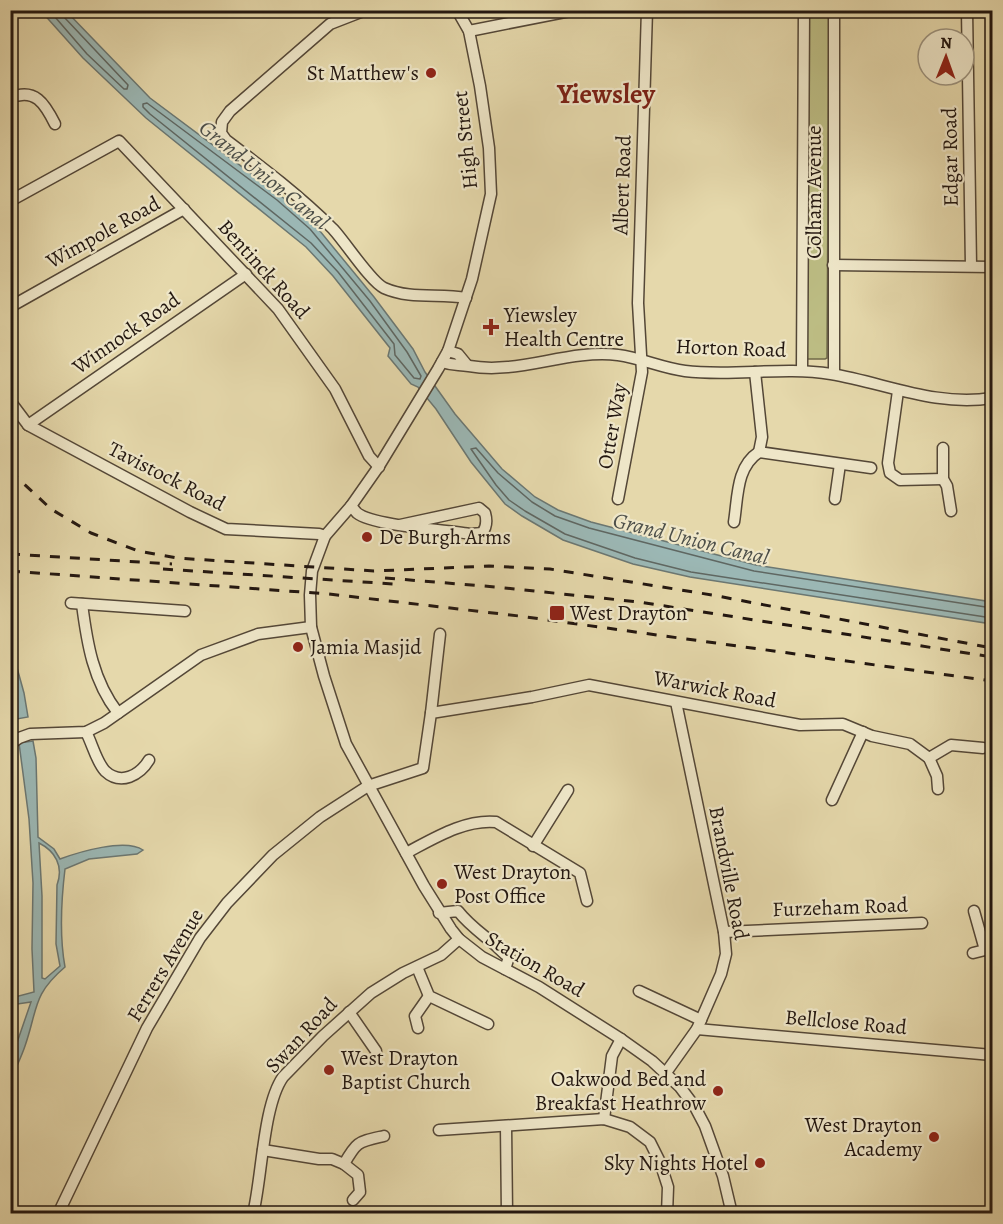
<svg xmlns="http://www.w3.org/2000/svg" width="1003" height="1224" viewBox="0 0 1003 1224" font-family="Alegreya,serif">
	<rect width="100%" height="100%" fill="#e5d8ab"/>
	<filter id="stains"><feTurbulence type="fractalNoise" baseFrequency=".00333" numOctaves="4"/><feColorMatrix values="0 0 0 0 .2 0 0 0 0 .09 0 0 0 0 .02 0 0 0 .5 -.17"/></filter>
	<radialGradient id="worn" r=".72"><stop offset=".6" stop-color="#630" stop-opacity="0"/><stop offset="1" stop-color="#630" stop-opacity=".3"/></radialGradient>
	<polygon fill="#bcbc83" stroke="#706a4a" stroke-width="1.5" points="809,11 829,11 827,358 825,359 806,359"/>
	<g fill="#9bb7b4" stroke="#6b7772" stroke-width="1.5" fill-rule="evenodd">
		<polygon points="41,11 66,11 150,98 281,196 315,225 374,297 413,349 425,372 455,414 502,469 535,497 558,510 591,522 756,565 992,602 992,624 690,577 633,564 563,540 522,516 505,504 471,462 436,409 418,387 411,384 388,356 390,348 333,276 306,247 146,118 83,58"/>
		<polygon points="11,646 24,693 28,717 17,719 15,710 11,710"/>
		<path d="M33 741 36 758 38 837 54 849 60 859C79 852 125 838 143 850L137 854 89 859 65 869C61 902 59 934 65 967 32 995 38 1009 25 1046 21 1058 15 1069 11 1081V1060L31 1002 11 1005V998L34 992 32 949 33 883 29 819 19 743ZM39 843C55 851 64 866 57 885L56 944 60 966 45 979 42 978V896Z"/>
	</g>
	<g fill="none" stroke-linecap="round" stroke-linejoin="round">
		<g stroke="#5f6762" stroke-width="1.5">
			<polyline points="49,10 87,54 124,89 127,89 128,85 64,17 62,10"/>
			<polygon points="147,103 277,200 310,229 370,301 407,352 421,376 420,379 414,378 395,355 394,344 338,272 311,243 150,114 143,107 143,104"/>
			<polyline points="992,608 754,571 589,528 555,516 532,502 498,473 476,448 471,449 496,485 509,500 525,511 565,534 635,558 691,572 992,618"/>
		</g>
		<defs>
			<g id="minor">
				<path d="M366 10 330 24 230 111 222 122 221 133 226 140C263 168 300 196 333 229 346 243 371 282 384 288 411 300 439 293 466 298"/>
				<polyline points="457,10 469,31 480,86 489,148 491,194 472,279 448,351 438,369 379,466 351,506 325,536 312,571 310,595 311,627 324,676 346,744 424,886 451,929 459,939 482,957 539,987 621,1039 652,1061 680,1087 695,1107 705,1126 723,1176 732,1214"/>
				<polyline points="834,10 834,374"/>
				<polyline points="967,10 971,266"/>
				<polyline points="469,31 575,10"/>
				<path d="M10 98C35 87 45 104 55 124"/>
				<polyline points="10,201 119,141 278,309 335,389 369,456 379,467"/>
				<polyline points="833,265 992,267"/>
				<polyline points="10,307 184,209"/>
				<polyline points="448,351 458,354 467,365"/>
				<path d="M442 362C454 366 458 364 469 366 519 375 567 349 618 355 641 358 662 368 685 371 733 377 782 366 831 374 885 383 936 407 992 398"/>
				<polyline points="802,370 804,10"/>
				<polyline points="755,372 762,437 759,452"/>
				<polyline points="898,391 888,463 890,473 900,480 943,479"/>
				<polyline points="10,401 28,425 190,512 226,529 319,534 325,536"/>
				<polyline points="28,425 246,274"/>
				<polyline points="943,448 943,479 947,486 951,511"/>
				<polyline points="759,452 871,468"/>
				<polyline points="618,499 642,372 638,303 647,10"/>
				<polyline points="835,499 840,464"/>
				<path d="M351 506C351 506 357 513 357 513 373 526 448 530 471 534L482 533C487 527 487 520 485 513L479 508 400 525"/>
				<path d="M734 522C738 497 736 467 759 452"/>
				<polyline points="71,603 185,611"/>
				<path d="M82 604C87 643 93 681 118 713"/>
				<polyline points="431,713 440,634"/>
				<path d="M86 732C92 743 96 761 105 771 121 786 140 775 149 760"/>
				<polyline points="10,744 19,738 30,734 86,732 104,723 201,655 258,634 311,627"/>
				<polyline points="929,758 937,776 938,789"/>
				<polyline points="832,800 863,732"/>
				<polyline points="533,846 568,790"/>
				<path d="M406 853C433 839 464 819 496 822L580 873 587 901"/>
				<path d="M439 913 458 911C469 925 481 933 494 944 500 949 502 953 509 957L505 969"/>
				<polyline points="724,932 922,923"/>
				<polyline points="973,953 985,950 974,911"/>
				<polyline points="417,967 429,996 488,1024"/>
				<polyline points="639,991 701,1020"/>
				<polyline points="349,1012 376,1051"/>
				<polyline points="418,1028 415,1016 429,996"/>
				<polyline points="697,1029 992,1055"/>
				<polyline points="665,1074 697,1029 721,974 726,954 724,932 676,702"/>
				<polyline points="604,1119 612,1056 621,1039"/>
				<polyline points="506,1126 507,1214"/>
				<polyline points="439,1130 604,1119 630,1127 650,1142 660,1162 668,1187 667,1214"/>
				<path d="M263 1150 319 1159H332L344 1164C357 1141 358 1142 384 1136"/>
				<polyline points="344,1164 358,1175 360,1192 353,1200"/>
				<polyline points="58,1214 147,1028 200,938 227,903 273,855 320,817 368,786 423,768 431,713 532,697 589,685 800,725 843,724 872,736 910,744 929,758 951,745 983,748"/>
				<path d="M253 1214C262 1178 263 1105 283 1077L323 1036 371 993 403 973 441 955 459 939"/>
			</g>
		</defs>
		<use href="#minor" stroke="#544737" stroke-width="13"/>
		<use href="#minor" stroke="#eee6c8" stroke-width="10"/>
		<g stroke="#231710" stroke-width="3" stroke-dasharray="10 10" stroke-linecap="butt">
			<polyline points="10,471 51,509 91,533 138,551 177,558 374,571 489,566 550,569 712,595 992,648"/>
			<polyline points="10,554 172,564"/>
			<polyline points="163,569 394,584"/>
			<polyline points="10,571 329,594 519,616 992,681"/>
			<polyline points="385,578 496,587 639,602 992,657"/>
		</g>
	</g>
	<g fill="#8f2418" stroke="#eee6c8" stroke-width="2">
		<circle cx="431" cy="73" r="6"/>
		<path d="M488 318h6v6h6v6h-6v6h-6v-6h-6v-6h6z"/>
		<circle cx="367" cy="537" r="6"/>
		<rect x="549" y="605" width="16" height="16" rx="3"/>
		<circle cx="298" cy="647" r="6"/>
		<circle cx="442" cy="884" r="6"/>
		<circle cx="329" cy="1070" r="6"/>
		<circle cx="718" cy="1091" r="6"/>
		<circle cx="934" cy="1137" r="6"/>
		<circle cx="760" cy="1163" r="6"/>
	</g>
	<g text-anchor="middle" dominant-baseline="central" stroke-width="4.5" stroke-linejoin="round" paint-order="stroke">
		<g font-size="21" fill="#231710" stroke="#eee6c8" text-anchor="start">
			<text x="419" y="73" text-anchor="end">St Matthew's</text>
			<text x="504" y="315">Yiewsley<tspan x="504" dy="24">Health Centre</tspan></text>
			<text x="379" y="537">De Burgh Arms</text>
			<text x="570" y="613">West Drayton</text>
			<text x="310" y="647">Jamia Masjid</text>
			<text x="454" y="872">West Drayton<tspan x="454" dy="24">Post Office</tspan></text>
			<text x="341" y="1058">West Drayton<tspan x="341" dy="24">Baptist Church</tspan></text>
			<text x="706" y="1079" text-anchor="end">Oakwood Bed and<tspan x="706" dy="24">Breakfast Heathrow</tspan></text>
			<text x="922" y="1125" text-anchor="end">West Drayton<tspan x="922" dy="24">Academy</tspan></text>
			<text x="748" y="1163" text-anchor="end">Sky Nights Hotel</text>
		</g>
		<g font-size="21" fill="#231710" stroke="#eee6c8">
			<text transform="translate(465 140) rotate(-96)">High Street</text>
			<text transform="translate(950 157) rotate(-91)">Edgar Road</text>
			<text transform="translate(622 185) rotate(-88)">Albert Road</text>
			<text transform="translate(814 192) rotate(-90)">Colham Avenue</text>
			<text transform="translate(103 232) rotate(-29)">Wimpole Road</text>
			<text transform="translate(264 269) rotate(48)">Bentinck Road</text>
			<text transform="translate(126 333) rotate(-35)">Winnock Road</text>
			<text transform="translate(731 348) rotate(2)">Horton Road</text>
			<text transform="translate(612 426) rotate(-80)">Otter Way</text>
			<text transform="translate(167 476) rotate(27)">Tavistock Road</text>
			<text transform="translate(715 689) rotate(11)">Warwick Road</text>
			<text transform="translate(729 873) rotate(79)">Brandville Road</text>
			<text transform="translate(840 907) rotate(-2)">Furzeham Road</text>
			<text transform="translate(535 964) rotate(30)">Station Road</text>
			<text transform="translate(165 965) rotate(-59)">Ferrers Avenue</text>
			<text transform="translate(846 1022) rotate(5)">Bellclose Road</text>
			<text transform="translate(301 1035) rotate(-47)">Swan Road</text>
		</g>
		<g font-size="22" font-style="italic" fill="#4d4f49" stroke="#eee6c8">
			<text transform="translate(264 175) rotate(39)">Grand Union Canal</text>
			<text transform="translate(691 539) rotate(14)">Grand Union Canal</text>
		</g>
		<g font-size="27" font-weight="bold" fill="#7a1f14" stroke="#eee6c8">
			<text x="606" y="94">Yiewsley</text>
		</g>
	</g>
	<rect width="1003" height="1224" fill="none" stroke="#e5d8ab" stroke-width="36"/>
	<rect x="12" y="12" width="979" height="1200" fill="none" stroke="#231710" stroke-width="3"/>
	<rect x="18" y="18" width="967" height="1188" fill="none" stroke="#231710" stroke-width="1.5"/>
	<g transform="translate(946 57) rotate(1)"><circle r="28" fill="#eee6c8" stroke="#9d937e" stroke-width="1.5"/>
	<path d="M0-4.5L10 22L0 15L-10 22Z" fill="#8f2418"/>
	<text y="-9" font-size="16" font-weight="bold" text-anchor="middle" fill="#231710">N</text>
	</g>
	<rect width="100%" height="100%" filter="url(#stains)"/>
	<rect width="100%" height="100%" fill="url(#worn)"/>
</svg>
